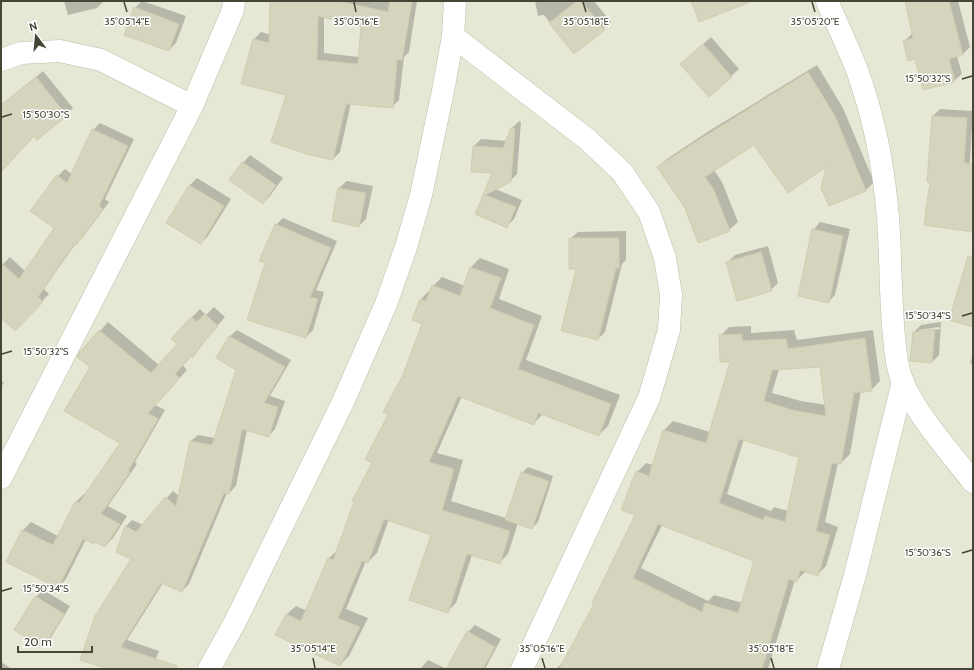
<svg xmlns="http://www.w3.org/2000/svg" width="974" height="670" viewBox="0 0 974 670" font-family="Cabin,sans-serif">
	<rect width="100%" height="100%" fill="#f2f3e7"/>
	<rect fill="#e6e7d5" x="1" y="1" width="972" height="668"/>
	<g fill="#0003" fill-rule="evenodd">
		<polygon points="64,1 104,1 97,8 68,15"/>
		<polygon points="142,1 186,16 176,43 169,50 135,8"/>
		<path d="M271 1H417L409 52 404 57 399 100 392 107 351 103 340 152 333 159 287 95 254 39 261 32 271 35ZM324 16 362 25 359 57 324 53Z"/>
		<polygon points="535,1 594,1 611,22 574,53 544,15 538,16"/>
		<polygon points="906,1 958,1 970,47 963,54 957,56 962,74 954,81 916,58 904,41 913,33"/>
		<polygon points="711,37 739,69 709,96 689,57"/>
		<polygon points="817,65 843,108 874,182 866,190 829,205 827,165 754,143 714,170 722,182 738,222 729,230 686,208 658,167 667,159 709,131"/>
		<polygon points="43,71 73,108 66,115 35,135 1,172 1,106"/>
		<polygon points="940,109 973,111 969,176 928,181 933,116"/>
		<polygon points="519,121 521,122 517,174 510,181 495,189 522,200 514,219 507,226 476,214 493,173 474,146 481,139 507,141 512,128"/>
		<polygon points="100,123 134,139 105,199 109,202 83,237 76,243 44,289 49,294 15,330 1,317 1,266 10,257 25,271 55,228 58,176 65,169 72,174 93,130"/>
		<polygon points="250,155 283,178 270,196 263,203 230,180 243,163"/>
		<polygon points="197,178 231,199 208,236 201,243 167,223 190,185"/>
		<polygon points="347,181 373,186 366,219 359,226 333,221 339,188"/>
		<polygon points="283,218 337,241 316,290 324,292 313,330 306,337 266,263 276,225"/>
		<polygon points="820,222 850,229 835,295 828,302 813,230"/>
		<polygon points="626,231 626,260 622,264 605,332 598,339 570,239 578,232"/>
		<polygon points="768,246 778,283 771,290 728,262 735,255"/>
		<polygon points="480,258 509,269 499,299 542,316 526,360 620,395 608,426 599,435 543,414 534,423 462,396 437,453 463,460 451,501 506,518 522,473 528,467 553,476 538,522 532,528 518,523 508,554 499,563 472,555 456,603 447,612 432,535 389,519 377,553 368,562 366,561 346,609 368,618 349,656 340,665 286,615 296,606 307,611 329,558 338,549 373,462 389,414 424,323 413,320 421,299 430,290 431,291 433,286 442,277 465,286 471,267"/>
		<polygon points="214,307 225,317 206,339 200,348 193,356 192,355 183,366 187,370 155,405 165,410 135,462 137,464 108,506 127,516 113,538 105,546 96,541 86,539 66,579 58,587 8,562 23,530 31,522 58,536 76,502 84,494 86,495 122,443 91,367 80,354 108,322 159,365 179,344 173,339 192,317 200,309 206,315"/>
		<path d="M941 322 939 355 932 362 914 332 921 325ZM939 327 940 329 919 332V330Z"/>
		<path d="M751 326V333L794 330 797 340 873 330 880 381 871 390 861 391 850 454 841 463H838L825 522 838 527 826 566 817 575 806 571 797 580H795L768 669H556L566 659 595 604 637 515V472L646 463 653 465 664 430 673 421 710 432 732 361 720 336 729 327ZM821 366 826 405 801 401 772 393 779 369ZM744 439 801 456 788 511 774 507 771 511 727 494ZM662 525 755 561 743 603 714 595 708 601 641 568Z"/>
		<polygon points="237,330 291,360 270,396 285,401 275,429 269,436 247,430 236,486 229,493 227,493 189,584 182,591 163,583 127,640 159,651 152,669 111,669 133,558 125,527 132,520 143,525 173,491 179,496 191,441 198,435 215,438 237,369 217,358 230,336"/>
		<polygon points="973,355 973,364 970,363"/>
		<polygon points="1,380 4,383 1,387"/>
		<polygon points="43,590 70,606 50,639 43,646 36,597"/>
		<polygon points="475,625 501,639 485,669 420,669 428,660 447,669 468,632"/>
		<polygon points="1,662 12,669 1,669"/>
	</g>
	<g fill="#d5d4bd" stroke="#cfceb0" fill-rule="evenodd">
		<path d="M270 1H338L388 12 390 1H412L402 60H397L393 108 346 104 333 160 310 155 271 142 286 95 241 84 253 39 269 43ZM318 16 361 26 358 64 317 60Z"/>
		<polygon points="577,1 581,1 605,30 574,54 549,23"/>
		<polygon points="691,1 750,1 750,2 699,22"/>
		<polygon points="905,1 949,1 963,55 949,59 955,82 923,90 915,59 908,61 903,41 913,38"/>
		<polygon points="134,7 179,24 169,51 124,35"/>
		<polygon points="703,44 732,77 709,97 680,64"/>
		<polygon points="808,72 835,116 866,191 829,206 821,188 826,167 788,193 754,145 705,177 714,190 730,231 698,243 685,208 657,167 700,139"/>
		<polygon points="36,77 67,116 37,140 34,136 1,172 1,105"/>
		<polygon points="932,116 967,118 964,163 973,164 973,232 924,225 930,182 927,182"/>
		<polygon points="511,128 515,129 511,182 485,195 516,207 507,228 475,214 492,173 471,172 473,146 503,148"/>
		<polygon points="92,129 128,146 99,206 103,209 76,245 74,244 38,297 43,302 15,331 1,318 1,263 19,279 54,228 30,211 57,175 67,183"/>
		<polygon points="242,162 276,185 263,204 229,180"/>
		<polygon points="189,185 224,206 201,244 166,223"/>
		<polygon points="338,188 366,193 359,227 332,221"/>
		<polygon points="275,224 331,248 310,297 318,299 306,338 247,320 265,263 259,261"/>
		<polygon points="812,229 843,236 829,303 798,296"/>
		<polygon points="569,238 619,238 619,268 616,268 598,340 561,331 576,269 569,269"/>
		<polygon points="761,252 772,291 737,301 726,262"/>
		<polygon points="968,256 973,257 973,327 949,320"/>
		<polygon points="470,267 501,278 490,308 534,325 518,369 611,404 599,436 538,413 534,425 458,396 429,462 454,469 442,510 510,531 500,564 467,554 448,613 409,600 431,535 384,519 368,563 362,561 338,618 360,627 340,666 275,635 286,614 301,621 328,558 333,560 354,502 352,501 372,463 365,459 388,415 383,412 403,375 422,324 412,320 420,299 426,301 432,285 460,296"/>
		<polygon points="205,314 218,326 198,349 193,358 191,356 175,374 180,378 148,413 158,419 128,471 130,472 101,514 120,524 105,547 95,542 94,544 83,539 58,588 6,562 22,530 53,545 75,502 79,503 120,443 64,411 90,367 77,357 79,353 99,330 151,373 177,344 171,339 191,317 197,322"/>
		<polygon points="935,329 932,363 910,361 913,332"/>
		<path d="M742 334V341L786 339 788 349 865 338 872 391 854 393 841 464 832 463 816 531 830 535 818 576 800 570 797 582 789 579 762 669H559L594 604 592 603 635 515 621 510 636 471 649 476 663 430 706 443 730 362H720L719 335ZM820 367 826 416 792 410 764 401 772 370ZM739 439 789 454V455L799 457 785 522 765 516 763 520 719 503ZM658 524 754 561 738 613 705 603 702 612 633 578Z"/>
		<polygon points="229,336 285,367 264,403 278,407 269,437 242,429 229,494 224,493 182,592 161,583 121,647 177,666 176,669 108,669 80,660 95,616 131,559 116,552 125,526 136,532 165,497 176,506 190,441 212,445 236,370 216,358"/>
		<polygon points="521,472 549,481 532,529 505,520"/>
		<polygon points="35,596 64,614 43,648 14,630"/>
		<polygon points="467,631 495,647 483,669 446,669"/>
	</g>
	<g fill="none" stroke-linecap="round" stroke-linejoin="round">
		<defs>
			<g id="street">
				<path d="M827 1C837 24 848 47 857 70 874 117 884 168 888 218 891 257 890 297 894 336 895 352 897 368 903 383 919 418 950 452 973 482"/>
				<polyline points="453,36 587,139 622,172 649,212 665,258 671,295 669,330 649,398 522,669"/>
				<polyline points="1,60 21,53 60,51 101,60 192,106 233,10 234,1"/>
				<polyline points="1,478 192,106"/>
				<polyline points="209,669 235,622 342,404 386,304 406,247 421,195 443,91 453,36 455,1"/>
				<polyline points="828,669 855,575 903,382"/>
			</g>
		</defs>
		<use href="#street" stroke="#bebeaa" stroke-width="23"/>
		<use href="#street" stroke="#fff" stroke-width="22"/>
	</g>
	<path fill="none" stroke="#464636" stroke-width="1.5" d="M124 2 127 12M354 2 356 12M583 2 586 12M812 2 815 12M962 79 972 76M2 117 12 114M962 316 972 313M2 354 12 351M962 553 972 550M2 591 12 588M313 658 315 668M542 658 545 668M771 658 774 668"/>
	<g font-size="10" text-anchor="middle" fill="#464636" stroke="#fff" stroke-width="3" stroke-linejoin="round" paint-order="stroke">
		<text x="127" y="25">35°05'14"E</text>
		<text x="356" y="25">35°05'16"E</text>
		<text x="586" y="25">35°05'18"E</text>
		<text x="815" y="25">35°05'20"E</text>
		<text x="928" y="82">15°50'32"S</text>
		<text x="46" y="118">15°50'30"S</text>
		<text x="928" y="319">15°50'34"S</text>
		<text x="46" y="355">15°50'32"S</text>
		<text x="928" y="556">15°50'36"S</text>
		<text x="46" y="592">15°50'34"S</text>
		<text x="313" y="652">35°05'14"E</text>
		<text x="542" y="652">35°05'16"E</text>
		<text x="771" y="652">35°05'18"E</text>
	</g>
	<rect width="974" height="670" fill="none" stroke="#464636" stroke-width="4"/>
	<g transform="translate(36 36) rotate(344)" stroke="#ffffff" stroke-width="3" paint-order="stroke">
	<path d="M0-3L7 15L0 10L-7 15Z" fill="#464636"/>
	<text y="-6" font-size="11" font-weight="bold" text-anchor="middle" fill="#464636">N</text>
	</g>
	<path d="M18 646v6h74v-6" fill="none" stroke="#464636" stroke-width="2"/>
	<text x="24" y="646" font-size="12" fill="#464636" stroke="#ffffff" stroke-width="3" paint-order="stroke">20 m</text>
</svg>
